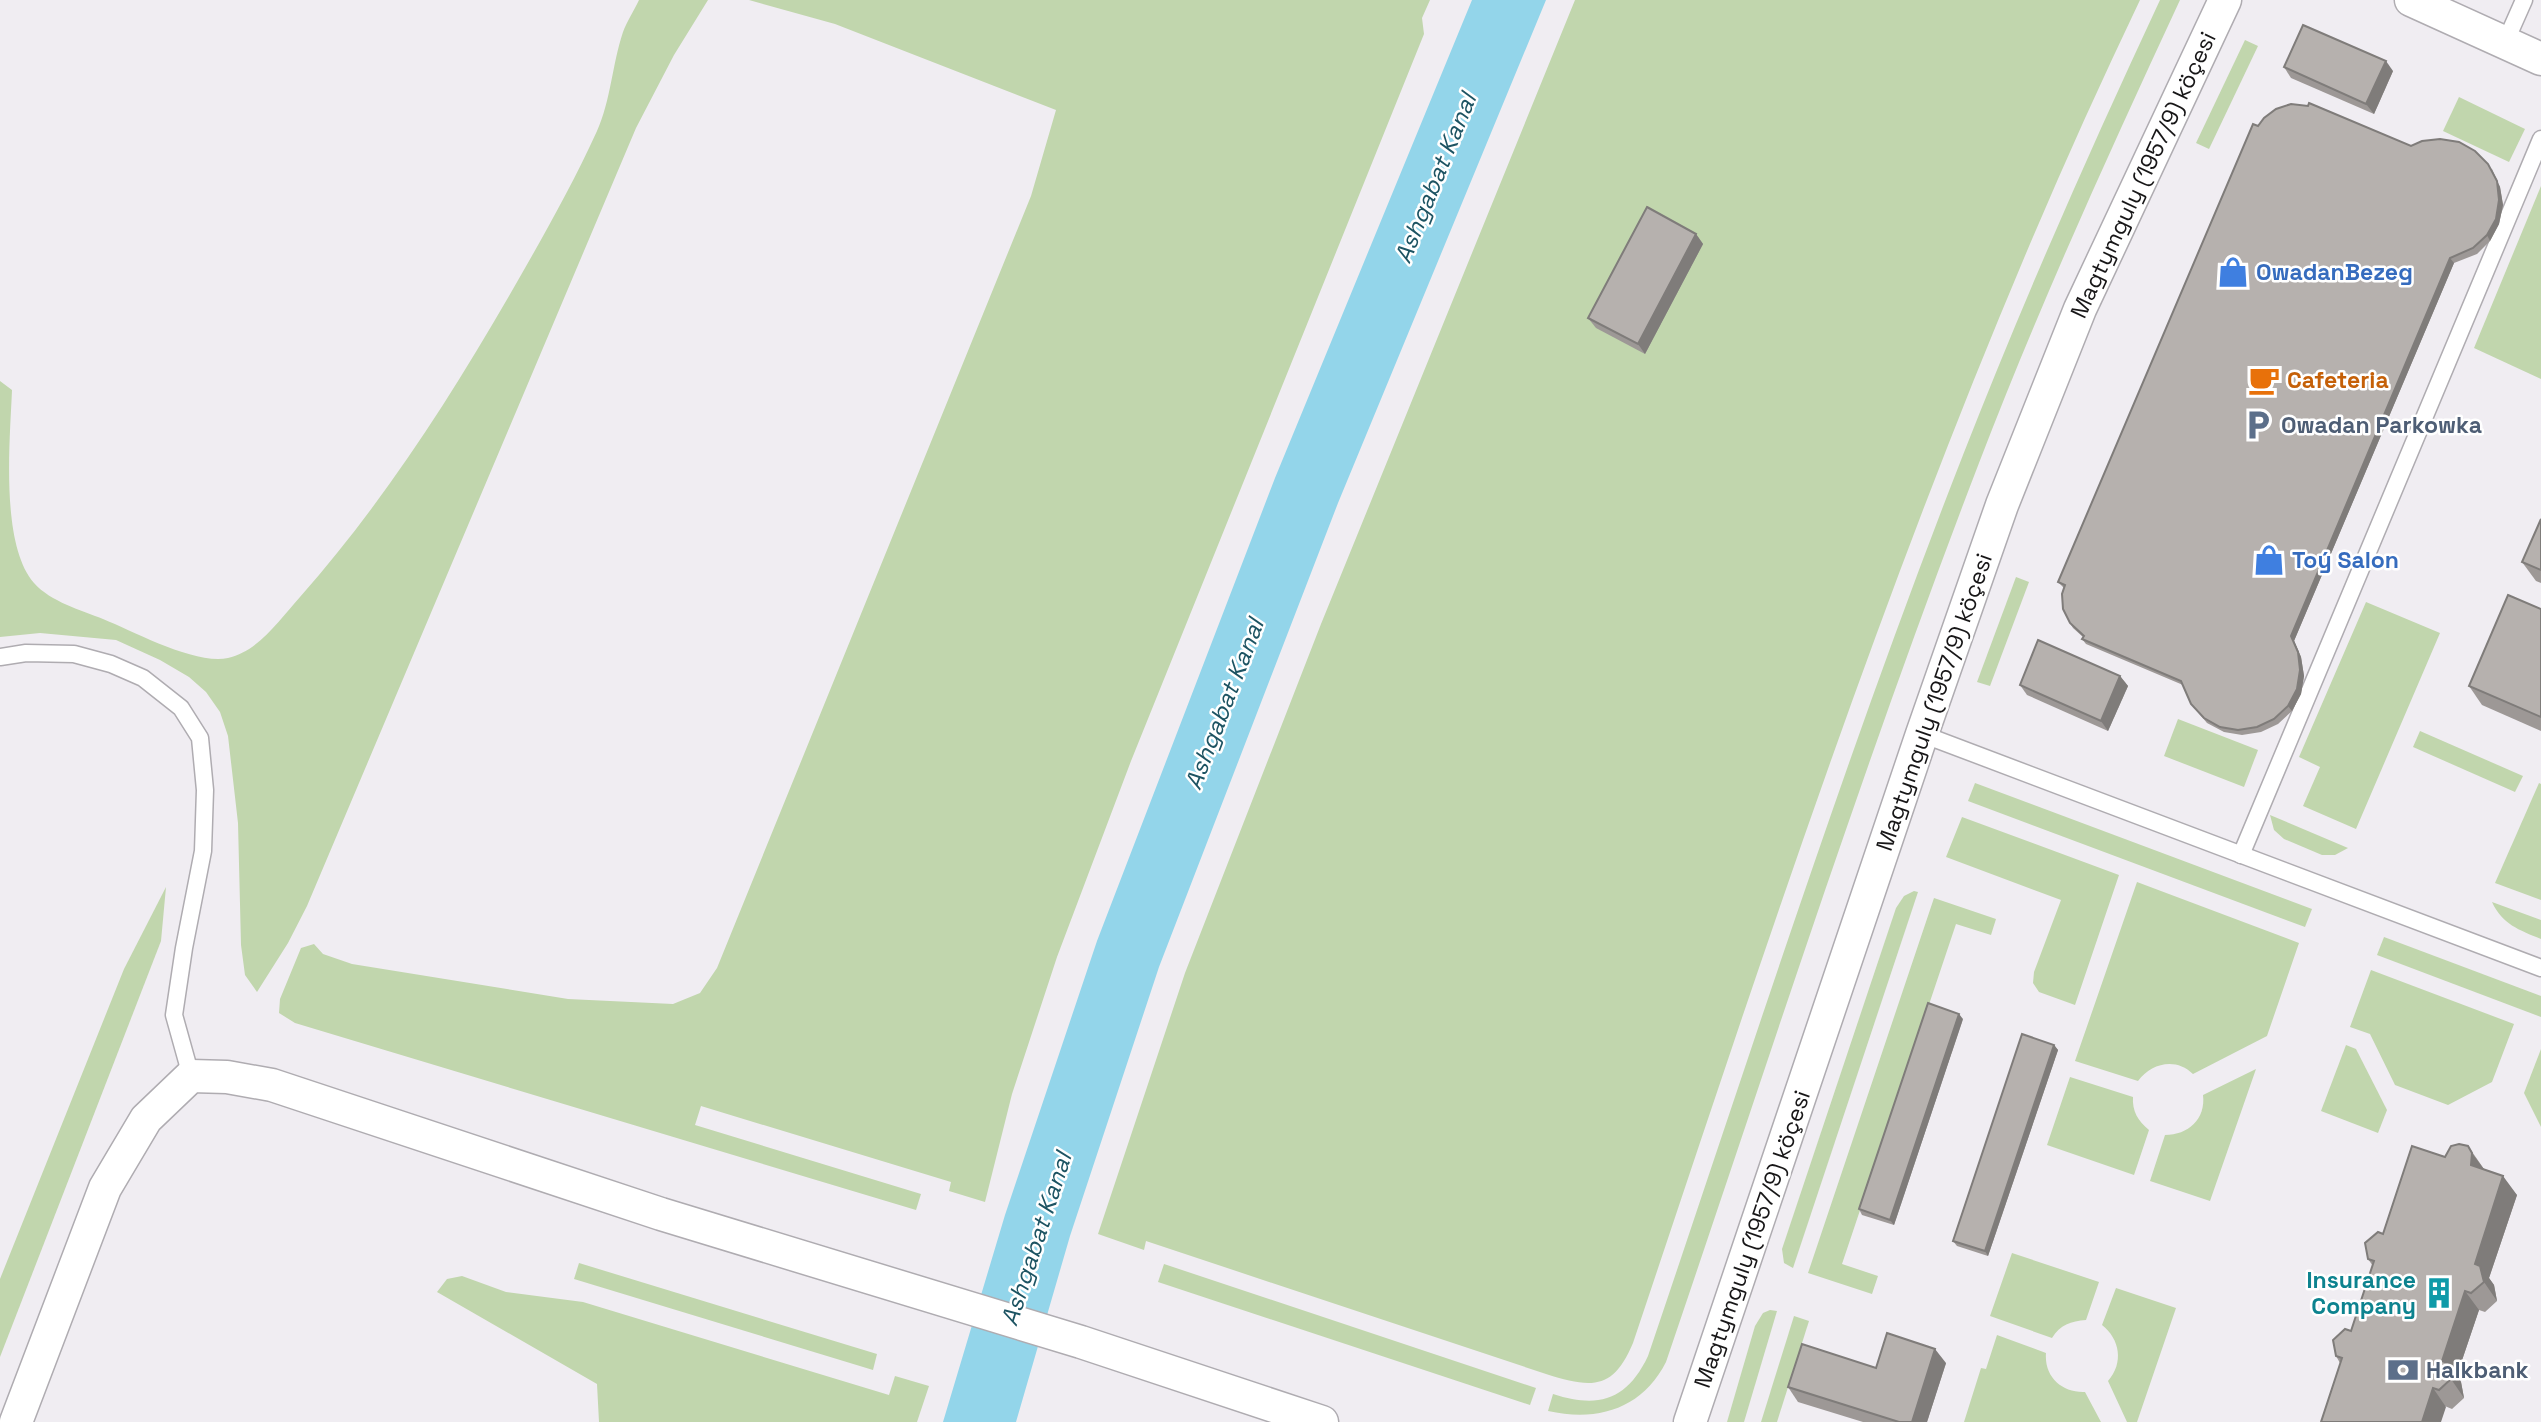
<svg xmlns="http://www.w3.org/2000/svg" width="2541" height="1422" viewBox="0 0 2541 1422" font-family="'Space Grotesk',sans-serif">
	<rect width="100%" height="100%" fill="#f0edf2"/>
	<g fill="#c1d6ad">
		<path d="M639 0H708L674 55 636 128 307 906 288 943 257 992 245 975 241 945 238 823 228 736 220 712 206 692 189 677 160 660 116 640 40 633 0 637V381L12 390C10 440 0 544 34 583 51 602 81 610 103 619 135 632 195 665 228 658 259 651 280 619 300 597 382 504 447 403 509 296 540 242 571 188 597 131 611 100 612 65 623 32 627 21 634 11 639 0Z"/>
		<polygon points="749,0 1430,0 1422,18 1424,34 1131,761 1057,957 1012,1094 985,1202 949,1191 951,1182 701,1106 695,1125 921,1194 916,1210 295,1023 279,1013 280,999 301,948 314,944 323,954 352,964 568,999 673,1004 700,993 717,968 1031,196 1056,110 835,24"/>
		<path d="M1575 0H2140C1933 432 1785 889 1633 1343 1613 1391 1591 1388 1546 1374L1146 1241 1144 1250 1098 1234 1185 973 1321 624Z"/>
		<path d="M2160 0H2180C2109 153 2039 306 1979 463 1865 759 1768 1062 1666 1362 1642 1409 1598 1422 1548 1411L1553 1394C1599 1409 1627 1400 1648 1356 1750 1055 1847 751 1963 455 2023 301 2090 150 2160 0Z"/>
		<polygon points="2245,40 2258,46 2209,149 2196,143"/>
		<polygon points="2459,97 2525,129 2509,162 2443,131"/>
		<polygon points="2541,186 2541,379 2474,348"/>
		<polygon points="2016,577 2029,582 1990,686 1977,682"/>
		<polygon points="2366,602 2440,633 2356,829 2303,806 2320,767 2299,757"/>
		<polygon points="2178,719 2258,750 2244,787 2164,756"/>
		<polygon points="2420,731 2523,776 2515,792 2413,747"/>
		<polygon points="1975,783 2312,909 2305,927 1968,801"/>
		<polygon points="2539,783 2541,784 2541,900 2495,883"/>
		<polygon points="2270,815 2348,848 2335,855 2322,855 2284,839 2274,830"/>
		<polygon points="1962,817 2119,875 2075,1005 2039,992 2033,983 2034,972 2061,900 1946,857"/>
		<path d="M2137 882 2299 943 2267 1036 2193 1074C2176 1057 2151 1063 2138 1081L2075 1061Z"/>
		<polygon points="166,887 161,941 0,1357 0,1279 124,969"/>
		<polygon points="1914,891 1918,892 1793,1268 1784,1263 1782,1249 1896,908 1904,896"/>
		<polygon points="1934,898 1996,919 1991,935 1956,924 1842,1264 1878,1276 1872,1294 1808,1273"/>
		<path d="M2492 902 2541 920V939C2519 930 2502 924 2492 902Z"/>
		<polygon points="2384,937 2541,996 2541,1017 2377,955"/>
		<polygon points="2371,970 2514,1024 2492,1082 2448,1105 2395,1085 2370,1034 2350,1027"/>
		<polygon points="2346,1045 2356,1049 2387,1110 2378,1133 2321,1111"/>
		<polygon points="2541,1049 2541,1127 2524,1093"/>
		<path d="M2256 1069 2210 1201 2150 1181 2165 1135C2188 1135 2206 1119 2203 1095Z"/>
		<path d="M2070 1077 2133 1097C2132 1111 2138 1121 2149 1130L2134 1175 2047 1145Z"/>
		<path d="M2012 1253 2099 1282 2086 1320C2071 1321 2060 1325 2052 1338L1990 1316Z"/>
		<polygon points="579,1263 877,1354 873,1370 574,1279"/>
		<polygon points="1164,1264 1536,1388 1530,1405 1158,1282"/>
		<polygon points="462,1276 506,1292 583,1302 889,1395 895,1376 929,1386 917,1422 599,1422 597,1384 437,1292 447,1279"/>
		<path d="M2116 1288 2176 1308 2137 1422H2127L2108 1381C2124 1363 2120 1339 2102 1325Z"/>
		<polygon points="1770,1310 1777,1311 1744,1422 1727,1422 1755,1326 1763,1313"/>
		<polygon points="1794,1316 1809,1321 1777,1422 1761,1422"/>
		<path d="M1997 1335 2046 1353C2044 1377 2062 1393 2085 1392L2101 1422H1964L1981 1368 1986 1369Z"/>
	</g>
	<polygon fill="#93d5ea" points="1472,0 1546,0 1338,503 1159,967 1070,1236 1016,1422 943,1422 1005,1215 1097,941 1275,478"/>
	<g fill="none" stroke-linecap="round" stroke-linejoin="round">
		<defs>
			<g id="service">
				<polyline points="2505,43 2524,0"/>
				<polyline points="0,657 26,653 74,654 111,664 143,678 181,708 200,738 205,790 203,851 184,948 174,1015 191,1076"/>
				<polyline points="1922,734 2541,968"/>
				<polyline points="2241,855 2541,139"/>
			</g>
			<g id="minor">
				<polyline points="2411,0 2541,59"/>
				<polyline points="16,1422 105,1188 146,1119 191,1076 227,1077 272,1085 661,1214 1081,1342 1322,1422"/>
				<polyline points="1690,1422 1922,734 2002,505 2080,309 2225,0"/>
			</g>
		</defs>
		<use href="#service" stroke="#afacb1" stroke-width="19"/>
		<use href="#minor" stroke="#afacb1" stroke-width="35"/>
		<use href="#service" stroke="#fff" stroke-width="16"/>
		<use href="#minor" stroke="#fff" stroke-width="32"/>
	</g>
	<g fill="#9d9896">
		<polygon points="2284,67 2393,71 2374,114 2291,78"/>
		<polygon points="2258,126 2411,146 2492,169 2500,187 2503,205 2499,224 2490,241 2477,254 2454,263 2294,641 2301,657 2304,676 2301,694 2292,711 2278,724 2261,732 2242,735 2224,732 2207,723 2191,704 2183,685 2086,644 2082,639 2083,637 2073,628 2070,623 2064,588 2058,582"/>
		<polygon points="1696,234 1703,244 1645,354 1596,328 1588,318"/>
		<polygon points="2541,519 2541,583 2536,581 2522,562"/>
		<polygon points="2541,609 2541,731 2482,705 2469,686"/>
		<polygon points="2120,676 2128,686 2108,731 2027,695 2020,685"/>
		<polygon points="1963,1019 1894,1225 1862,1215 1859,1209"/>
		<polygon points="2054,1045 2058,1050 1988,1256 1957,1246 1953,1241"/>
		<polygon points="2468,1146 2484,1169 2517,1195 2489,1278 2494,1285 2497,1301 2485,1312 2479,1310 2457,1375 2461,1382 2464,1398 2452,1409 2340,1363 2336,1356 2351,1331 2373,1266 2368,1259 2383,1234 2445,1157"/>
		<polygon points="1946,1363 1927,1422 1863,1422 1798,1402 1788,1387 1876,1368"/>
	</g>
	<g fill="#7f7c7a">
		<polygon points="2386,61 2393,71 2374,114 2366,104"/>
		<polygon points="2488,164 2500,187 2503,205 2499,224 2490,241 2487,235"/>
		<polygon points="1696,234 1703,244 1645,354 1638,344"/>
		<polygon points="2450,258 2454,263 2294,641 2301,657 2304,676 2301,694 2292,711 2288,706 2291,636"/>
		<polygon points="2120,676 2128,686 2108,731 2101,721"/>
		<polygon points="1959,1014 1963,1019 1894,1225 1890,1220"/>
		<polygon points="2054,1045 2058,1050 1988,1256 1985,1251"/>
		<polygon points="2472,1153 2486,1172 2471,1165"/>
		<polygon points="2503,1176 2517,1195 2489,1278 2494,1285 2497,1301 2484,1282 2475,1264"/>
		<polygon points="2465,1291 2479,1310 2457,1375 2461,1382 2464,1398 2451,1379 2442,1361"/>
		<polygon points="1935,1349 1946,1363 1927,1422 1912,1422"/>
		<polygon points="2433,1388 2446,1407 2441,1422 2422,1422"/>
	</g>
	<g fill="#b6b1ae" stroke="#7f7c7a" stroke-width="2">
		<polygon points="2303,25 2386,61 2366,104 2284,67"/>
		<polygon points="2309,103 2411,146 2422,141 2440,139 2459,142 2475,151 2488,164 2497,181 2499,200 2496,219 2487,235 2473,248 2450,258 2291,636 2298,652 2300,670 2297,689 2288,706 2274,719 2257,727 2238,730 2220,727 2204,718 2191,704 2181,681 2082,639 2084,636 2070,623 2063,609 2062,594 2065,585 2058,582 2253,124 2258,126 2264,118 2276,109 2291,104 2308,106"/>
		<polygon points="1647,207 1696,234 1638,344 1588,318"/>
		<polygon points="2541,519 2541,570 2522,562"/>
		<polygon points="2508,595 2541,609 2541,717 2469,686"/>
		<polygon points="2038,640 2120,676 2101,721 2020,685"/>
		<polygon points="1928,1003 1959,1014 1890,1220 1859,1209"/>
		<polygon points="2022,1034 2054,1045 1985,1251 1953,1241"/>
		<polygon points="2459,1144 2468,1146 2472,1153 2471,1165 2503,1176 2475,1264 2480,1266 2484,1282 2471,1293 2465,1291 2442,1361 2448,1363 2451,1379 2439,1390 2433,1388 2422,1422 2321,1422 2342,1358 2336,1356 2333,1340 2345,1329 2351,1331 2374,1261 2368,1259 2365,1243 2378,1232 2383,1234 2412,1146 2445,1157 2451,1146"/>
		<polygon points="1887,1333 1935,1349 1912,1422 1899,1422 1788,1387 1802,1344 1876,1368"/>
	</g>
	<defs>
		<symbol id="shop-bare" viewBox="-9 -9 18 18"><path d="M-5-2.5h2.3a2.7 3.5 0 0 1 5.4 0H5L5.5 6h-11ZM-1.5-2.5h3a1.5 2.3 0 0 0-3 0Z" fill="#3f7fe0" stroke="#fff" stroke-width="2.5" paint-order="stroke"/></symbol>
		<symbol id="cafe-bare" viewBox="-9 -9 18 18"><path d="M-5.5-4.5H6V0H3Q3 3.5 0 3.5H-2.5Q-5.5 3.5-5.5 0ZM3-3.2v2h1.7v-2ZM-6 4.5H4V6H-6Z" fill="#e8710a" stroke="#fff" stroke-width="2.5" paint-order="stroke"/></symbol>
		<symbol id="parking-bare" viewBox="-9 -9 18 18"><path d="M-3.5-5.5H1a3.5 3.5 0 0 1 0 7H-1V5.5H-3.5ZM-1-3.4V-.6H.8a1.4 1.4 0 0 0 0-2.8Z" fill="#5c6f8a" stroke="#fff" stroke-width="2.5" paint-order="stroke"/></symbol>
		<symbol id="building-bare" viewBox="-9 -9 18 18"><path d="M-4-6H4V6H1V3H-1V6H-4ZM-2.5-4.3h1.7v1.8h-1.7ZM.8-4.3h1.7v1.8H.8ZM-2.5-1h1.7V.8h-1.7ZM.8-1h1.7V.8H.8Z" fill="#0f9aa8" stroke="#fff" stroke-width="2.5" paint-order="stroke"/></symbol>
		<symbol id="bank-bare" viewBox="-9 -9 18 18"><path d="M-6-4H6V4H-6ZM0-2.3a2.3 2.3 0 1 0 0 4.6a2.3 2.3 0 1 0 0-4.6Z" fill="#5c6f8a" stroke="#fff" stroke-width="2.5" paint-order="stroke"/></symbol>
	</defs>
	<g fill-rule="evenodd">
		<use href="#shop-bare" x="2211" y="250" width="44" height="44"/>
		<use href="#cafe-bare" x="2242" y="358" width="44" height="44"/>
		<use href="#parking-bare" x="2236" y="403" width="44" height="44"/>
		<use href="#shop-bare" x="2247" y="538" width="44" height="44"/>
		<use href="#building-bare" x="2417" y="1271" width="44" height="44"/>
		<use href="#bank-bare" x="2381" y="1348" width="44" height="44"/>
	</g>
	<g text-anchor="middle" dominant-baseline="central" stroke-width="5" stroke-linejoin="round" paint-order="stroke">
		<g font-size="23" fill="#171617" stroke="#fff">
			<text transform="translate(2143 175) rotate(-65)">Magtymguly (1957/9) köçesi</text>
			<text transform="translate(1934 702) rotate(-71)">Magtymguly (1957/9) köçesi</text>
			<text transform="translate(1752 1239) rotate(-71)">Magtymguly (1957/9) köçesi</text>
		</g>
		<g font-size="23" font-weight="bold" fill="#366cbe" stroke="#fff" text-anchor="start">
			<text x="2256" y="272">OwadanBezeg</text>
			<text x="2292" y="560">Toý Salon</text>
		</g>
		<g font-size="23" font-weight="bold" fill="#c56008" stroke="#fff" text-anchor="start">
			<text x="2287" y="380">Cafeteria</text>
		</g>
		<g font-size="23" font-weight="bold" fill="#4e5e75" stroke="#fff" text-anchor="start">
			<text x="2281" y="425">Owadan Parkowka</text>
			<text x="2426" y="1370">Halkbank</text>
		</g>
		<g font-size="23" font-weight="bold" fill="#0d838f" stroke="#fff" text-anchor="end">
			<text x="2416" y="1280">Insurance<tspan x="2416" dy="26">Company</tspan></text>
		</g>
		<g font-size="24" font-style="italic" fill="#1c5362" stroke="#fff">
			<text transform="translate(1435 178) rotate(-68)">Ashgabat Kanal</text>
			<text transform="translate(1224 704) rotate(-69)">Ashgabat Kanal</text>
			<text transform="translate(1036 1239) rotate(-72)">Ashgabat Kanal</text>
		</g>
	</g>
</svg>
